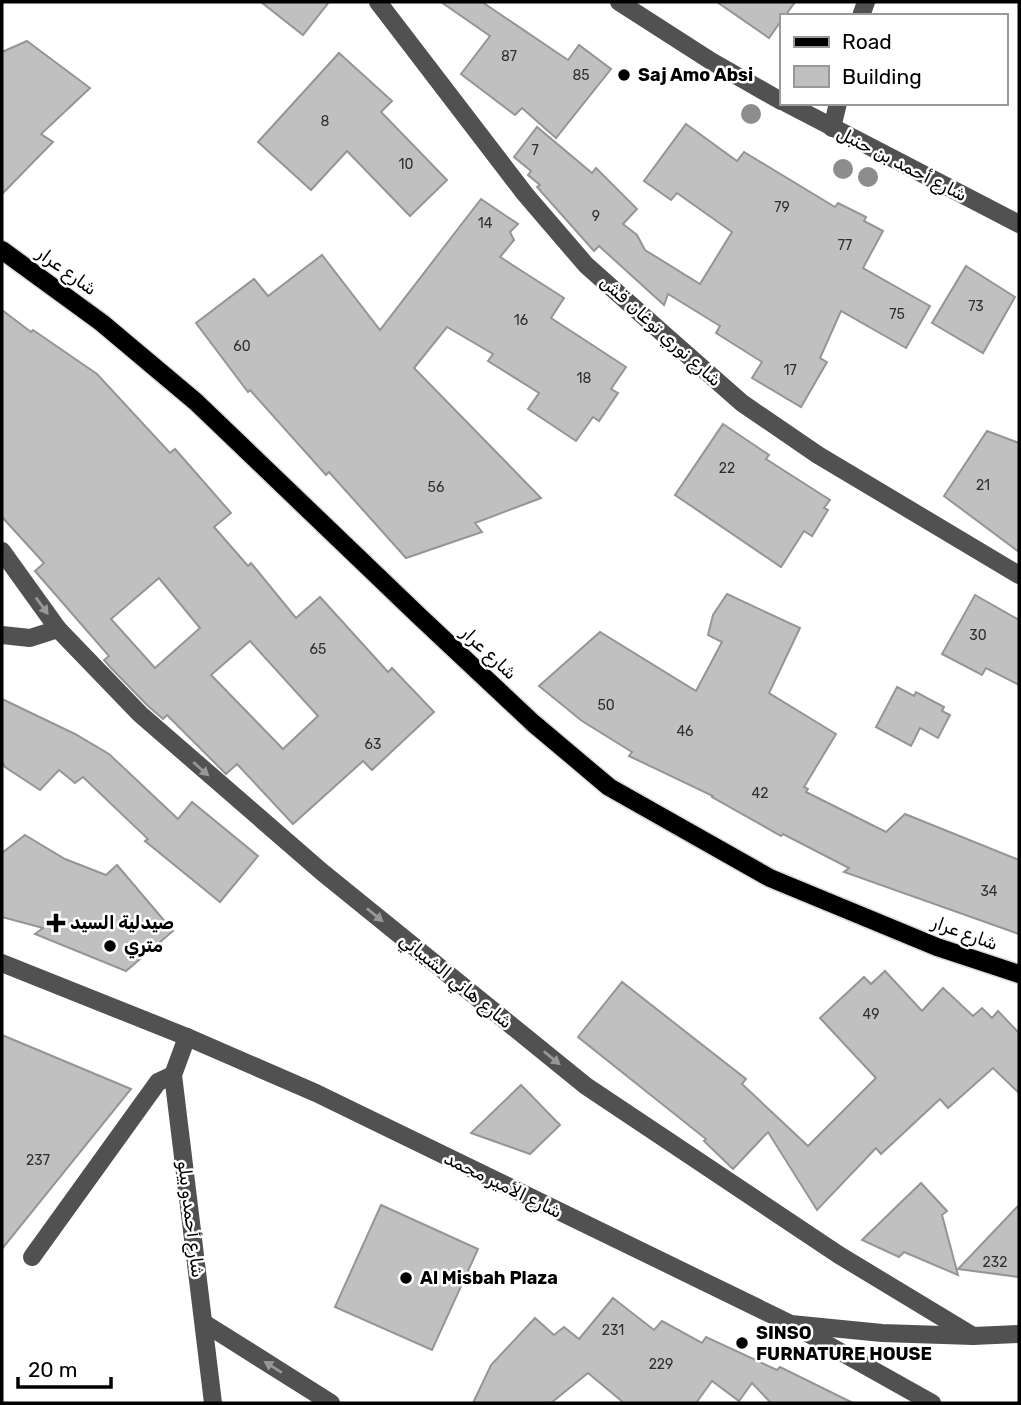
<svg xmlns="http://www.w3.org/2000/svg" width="1021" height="1405" viewBox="0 0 1021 1405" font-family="Rubik,'Noto Naskh Arabic',sans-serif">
	<rect width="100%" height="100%" fill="#fff"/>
	<g fill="#c0c0c0" stroke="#959595" stroke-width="2" fill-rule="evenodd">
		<polygon points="261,2 329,2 303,35"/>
		<polygon points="441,2 482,2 568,60 579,45 611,69 556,138 522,108 515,115 461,74 490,36"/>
		<polygon points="717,2 795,2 785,16 781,16 781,21 769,38"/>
		<polygon points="27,41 90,88 41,134 53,142 2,194 2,52"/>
		<polygon points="339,53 392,101 381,112 447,180 410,216 347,151 311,190 258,142"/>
		<polygon points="686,124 737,161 744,152 835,207 838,203 866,217 864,221 883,231 863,268 930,306 906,348 841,311 820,358 827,362 801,407 752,378 762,362 716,333 720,326 668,294 664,305 599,246 594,251 537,187 540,185 528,175 531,171 514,157 537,127 592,173 596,168 637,209 623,224 637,235 645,250 700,284 732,232 677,193 671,200 644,181"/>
		<polygon points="481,199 518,224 510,232 514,240 500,257 564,298 551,318 626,367 611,389 618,393 599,421 593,417 576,441 528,409 539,393 488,361 493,354 447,327 414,368 541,498 475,523 482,532 406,558 329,472 326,475 250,390 248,392 196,323 254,279 268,296 322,255 380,330"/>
		<polygon points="966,266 1015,297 983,353 932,323"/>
		<path d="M2 310 31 332 33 330 97 374 170 453 175 449 231 513 214 527 248 566 251 563 296 618 320 597 388 672 392 668 434 712 372 770 363 761 293 824 237 764 226 774 167 715 163 719 148 706 112 669 104 660 109 656 35 571 44 563 2 517ZM159 578 200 628 155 668 111 619ZM250 641 318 716 283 749 211 675Z"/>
		<polygon points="723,424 769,455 766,459 830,500 824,508 828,510 812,536 804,531 781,567 675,495"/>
		<polygon points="987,431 1019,443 1019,552 944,496"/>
		<polygon points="727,594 800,628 769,693 836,734 804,787 808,789 806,792 886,832 905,814 1019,860 1019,934 844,872 849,868 783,834 781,836 712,797 713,796 629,756 632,752 582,721 539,686 600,632 696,691 722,642 708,635 713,615"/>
		<polygon points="975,595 1019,620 1019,685 986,668 982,675 942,654"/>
		<polygon points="897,687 914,696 916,692 944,707 942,711 950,715 938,738 920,728 911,746 876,727"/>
		<polygon points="2,699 75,734 109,754 178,819 192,802 258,856 220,902 145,841 148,839 83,777 75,783 59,770 40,790 5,767 2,762"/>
		<polygon points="25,835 65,859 106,875 117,865 173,931 126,971 35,934 43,928 2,917 2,853"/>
		<polygon points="885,971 922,1011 943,988 973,1016 982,1008 992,1018 998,1011 1019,1033 1019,1093 993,1068 948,1108 940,1099 881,1154 876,1148 817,1210 768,1132 733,1169 704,1141 706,1139 578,1037 622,982 746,1079 742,1084 808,1146 876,1078 820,1018 864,977 871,984"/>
		<polygon points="2,1035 131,1089 2,1249"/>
		<polygon points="521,1085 560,1125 530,1154 471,1133"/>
		<polygon points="921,1183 947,1211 942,1215 958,1275 904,1252 899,1257 862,1240"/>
		<polygon points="381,1205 478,1249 432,1350 335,1307"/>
		<polygon points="1019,1205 1019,1277 958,1269"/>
		<polygon points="613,1298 654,1330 662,1321 702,1343 706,1337 777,1370 780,1367 853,1403 771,1403 752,1383 739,1401 712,1381 696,1403 624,1403 588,1373 551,1403 473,1403 491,1365 535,1318 554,1335 564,1327 579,1339"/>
	</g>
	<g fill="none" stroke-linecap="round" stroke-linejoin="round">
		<defs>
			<polyline id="major" points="2,250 102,323 196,402 418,615 533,723 609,787 770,878 937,947 1019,974"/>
		</defs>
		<use href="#major" stroke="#dbdbdb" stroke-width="21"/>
		<g stroke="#515151" stroke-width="18">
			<polyline points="378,2 525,194 586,265 667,337 742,403 818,455 1019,575"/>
			<polyline points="619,2 711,61 781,101"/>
			<polyline points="861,16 866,2"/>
			<polyline points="786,103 1019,224"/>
			<polyline points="832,128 838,103"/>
			<polyline points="2,551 58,629 140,714 322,872 586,1086 839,1255 973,1336"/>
			<polyline points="2,635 30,638 58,629"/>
			<polyline points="2,963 187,1037 316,1093 791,1324 882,1333 973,1336 1019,1334"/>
			<polyline points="187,1037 173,1075 213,1403"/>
			<polyline points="32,1257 158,1082 173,1075"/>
			<polyline points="204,1323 331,1403"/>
			<polyline points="798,1328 932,1403"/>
		</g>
		<use href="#major" stroke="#000" stroke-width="18"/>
	</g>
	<g fill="#8d8d8d">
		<circle cx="751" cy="114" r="10"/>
		<circle cx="843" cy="169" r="10"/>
		<circle cx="868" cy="177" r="10"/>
	</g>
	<defs><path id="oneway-solid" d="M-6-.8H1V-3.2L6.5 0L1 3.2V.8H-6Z" transform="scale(1.75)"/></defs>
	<g fill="#979797">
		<use href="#oneway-solid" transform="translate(42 606) rotate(54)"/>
		<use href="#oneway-solid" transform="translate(201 769) rotate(42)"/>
		<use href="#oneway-solid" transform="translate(375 915) rotate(39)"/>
		<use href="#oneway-solid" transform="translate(552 1058) rotate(39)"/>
		<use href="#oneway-solid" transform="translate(273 1367) rotate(-148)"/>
	</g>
	<g fill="#000" stroke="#fff" stroke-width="2.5">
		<circle cx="624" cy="75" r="7"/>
		<path d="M52.5 912.5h7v7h7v7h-7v7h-7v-7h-7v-7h7z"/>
		<circle cx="110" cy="946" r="7"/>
		<circle cx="406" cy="1278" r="7"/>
		<circle cx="742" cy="1343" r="7"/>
	</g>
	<g text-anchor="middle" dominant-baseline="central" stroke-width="5" stroke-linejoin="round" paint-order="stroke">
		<g font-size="14" fill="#303030">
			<text x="509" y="56">87</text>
			<text x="581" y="75">85</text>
			<text x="325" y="121">8</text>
			<text x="535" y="150">7</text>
			<text x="406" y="164">10</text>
			<text x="782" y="207">79</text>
			<text x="596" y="216">9</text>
			<text x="485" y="223">14</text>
			<text x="845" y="245">77</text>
			<text x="976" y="306">73</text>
			<text x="897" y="314">75</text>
			<text x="521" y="320">16</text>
			<text x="242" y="346">60</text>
			<text x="790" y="370">17</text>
			<text x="584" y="378">18</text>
			<text x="727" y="468">22</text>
			<text x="983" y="485">21</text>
			<text x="436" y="487">56</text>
			<text x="978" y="635">30</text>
			<text x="318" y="649">65</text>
			<text x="606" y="705">50</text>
			<text x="685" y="731">46</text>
			<text x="373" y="744">63</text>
			<text x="760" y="793">42</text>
			<text x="989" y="891">34</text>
			<text x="871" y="1014">49</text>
			<text x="38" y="1160">237</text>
			<text x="995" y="1262">232</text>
			<text x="613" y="1330">231</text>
			<text x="661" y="1364">229</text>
		</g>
		<g font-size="18" font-weight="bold" fill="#000" stroke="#fff" text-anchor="start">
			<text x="638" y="75">Saj Amo Absi</text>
			<text x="70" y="923">صيدلية السيد</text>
			<text x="124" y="946">متري</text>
			<text x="420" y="1278">Al Misbah Plaza</text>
			<text x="756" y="1333">SINSO<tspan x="756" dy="21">FURNATURE HOUSE</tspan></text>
		</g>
		<g font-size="18" fill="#000" stroke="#fff">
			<text transform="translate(902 164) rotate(27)">شارع أحمد بن حنبل</text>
			<text transform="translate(67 271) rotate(36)">شارع عرار</text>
			<text transform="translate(661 331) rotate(42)">شارع نوري توغان قش</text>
			<text transform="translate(489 653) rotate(43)">شارع عرار</text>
			<text transform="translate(965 933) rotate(20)">شارع عرار</text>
			<text transform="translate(456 981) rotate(39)">شارع هاني الشيباني</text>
			<text transform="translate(503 1185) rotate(26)">شارع الأمير محمد</text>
			<text transform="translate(191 1219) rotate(83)">شارع أحمدو بيلو</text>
		</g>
	</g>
	<rect width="1021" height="1405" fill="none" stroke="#000000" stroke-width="7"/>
	<rect x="780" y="14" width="228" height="91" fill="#ffffff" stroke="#999999" stroke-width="2"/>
	<rect x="794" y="37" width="35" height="10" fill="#000000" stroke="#999999" stroke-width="2"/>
	<text x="842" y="49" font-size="21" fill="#000000">Road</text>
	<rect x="794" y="66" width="35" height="21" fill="#c0c0c0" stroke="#999999" stroke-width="2"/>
	<text x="842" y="84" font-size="21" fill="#000000">Building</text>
	<path d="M18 1377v10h93v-10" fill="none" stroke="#000000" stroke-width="3.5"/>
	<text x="28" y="1377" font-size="21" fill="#000000" stroke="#ffffff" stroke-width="5" paint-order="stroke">20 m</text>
</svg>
